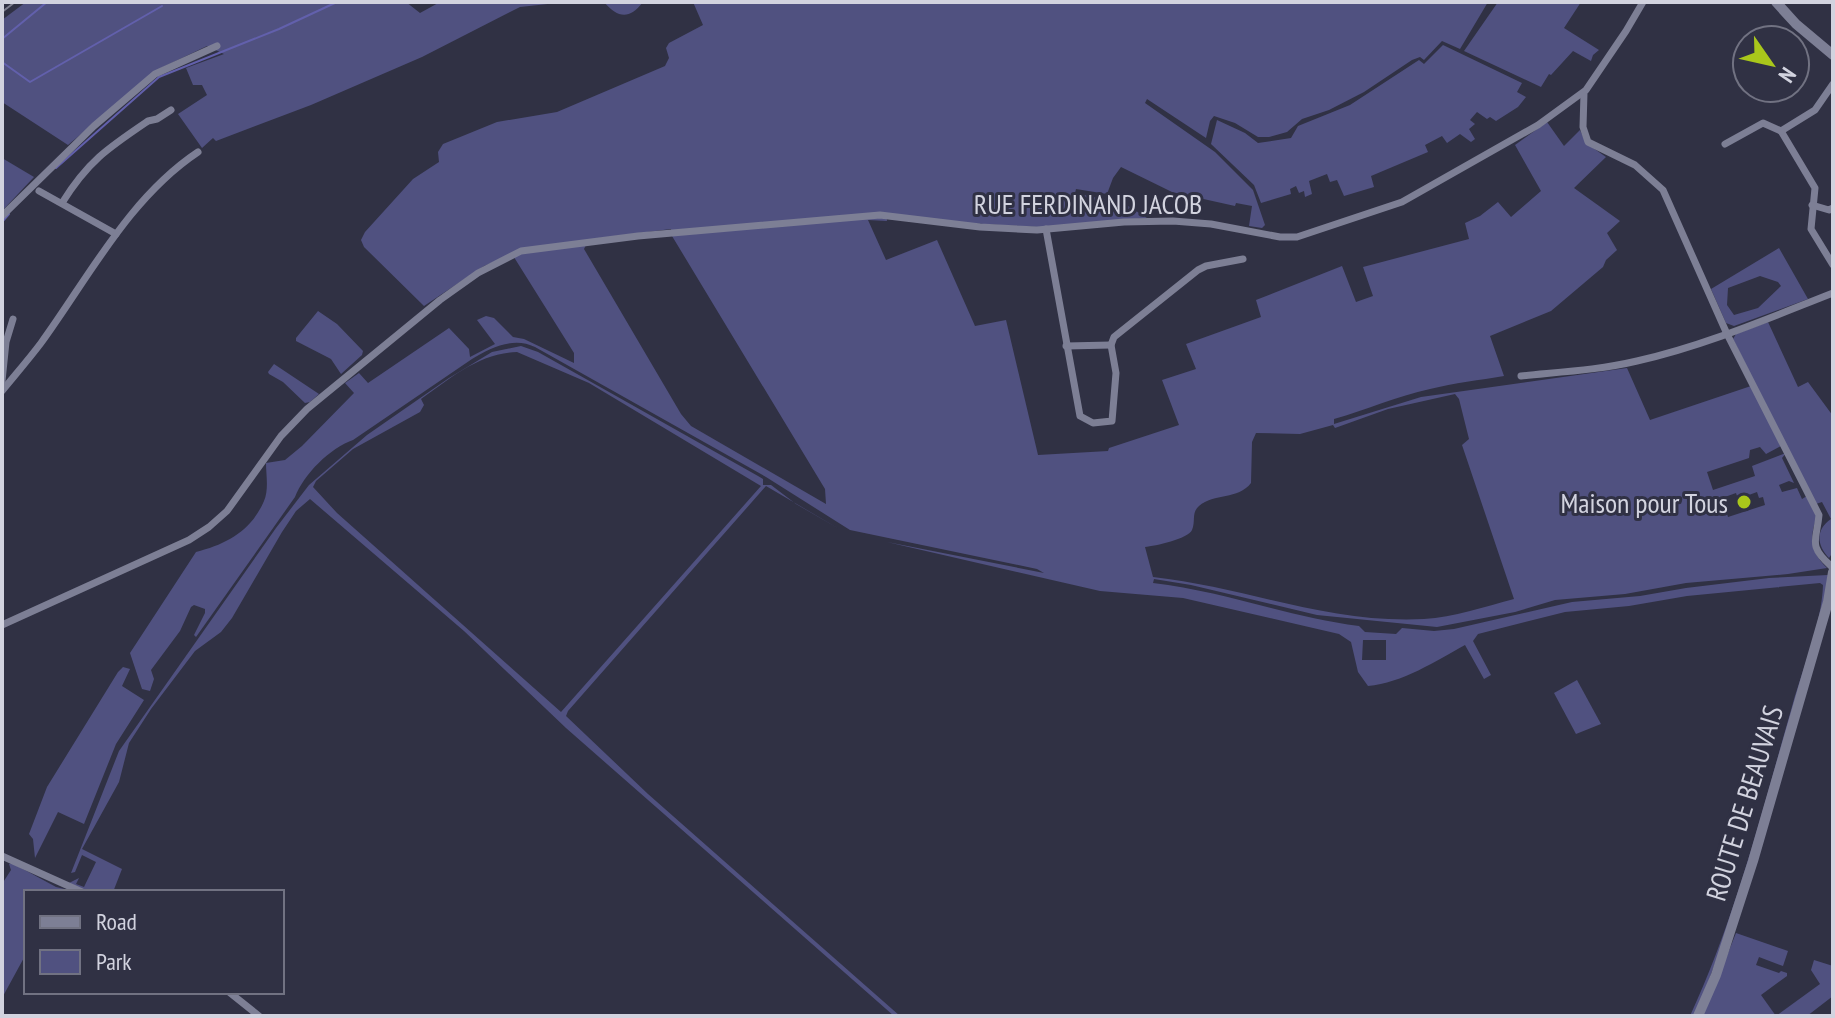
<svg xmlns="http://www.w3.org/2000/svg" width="1835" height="1018" viewBox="0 0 1835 1018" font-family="'PT Sans Narrow',sans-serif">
	<rect width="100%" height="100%" fill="#303144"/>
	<g fill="#505180" fill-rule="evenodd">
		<polygon points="26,2 406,2 420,13 440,2 566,2 520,7 422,57 311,105 216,141 213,138 202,148 178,114 207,95 202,85 193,85 186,68 224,54 207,46 159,69 68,145 2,102 2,20"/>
		<path d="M604 2H643C629 20 618 18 604 2Z"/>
		<path d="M693 2H1488L1460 49 1442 41 1424 60 1420 57 1412 60 1364 92 1329 110 1302 119 1287 132 1269 137H1258L1235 123 1214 116 1210 121 1206 138 1147 99 1145 103 1215 152 1253 190 1265 225 1262 228 1249 226 1252 206 1236 203 1235 206 1172 192 1121 167 1113 178 1107 194 1076 189 1075 193 1125 204 1147 218 1038 227 966 223 886 214 887 221 868 220 886 260 937 240 975 326 1006 320 1038 455 1108 451 1109 448 1179 425 1162 380 1196 369 1186 344 1261 317 1256 300 1342 266 1356 302 1373 296 1363 267 1469 239 1465 223 1480 216 1498 202 1511 217 1541 191 1515 145 1547 122 1564 146 1580 130 1586 143 1606 157 1574 188 1620 221 1607 233 1617 250 1606 260 1603 267 1551 311 1490 336 1504 376C1480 380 1454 383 1430 389 1397 396 1366 410 1334 419V424L1421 397 1627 368 1650 420 1751 386 1781 446 1766 454 1760 447 1750 450 1749 458 1707 472 1713 490 1755 476 1752 466 1786 453 1782 458 1794 483 1789 481 1779 485 1782 492 1797 488 1802 499 1807 496 1817 516C1809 538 1810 551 1827 568L1788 574 1686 583 1625 594 1555 600 1515 612 1437 627 1317 615 1191 585 1154 579 1153 583C1223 591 1289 617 1359 626L1365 632 1396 634 1402 628 1434 631 1454 629 1572 602 1640 596 1686 588 1769 578 1828 575V585C1788 730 1751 876 1695 1016H1690C1736 917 1763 808 1793 703 1803 668 1822 622 1823 585L1820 583 1687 596 1629 606 1565 612 1478 634 1473 641 1491 675 1484 679 1465 645C1436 661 1402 683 1368 686L1358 672 1351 642 1339 634 1183 598 1100 591 887 542 1044 573 1037 569 850 530 766 477 535 347C514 336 490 348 472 359L353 440C330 448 304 474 295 497L196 637 194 635 205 613V609L194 605 191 607 180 631 151 670 154 679 150 691 142 689 130 653 196 552C227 544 251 531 264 501 269 490 266 474 266 463L285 460 302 446 354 393 345 383 359 373 368 383 449 328 469 349 470 357 495 344 477 320 486 316 494 318 513 337 524 339 574 363V353L512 254 484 266 424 306 364 247 361 240 365 232 413 179 439 162 438 152 443 144 497 122 557 112 665 66 669 58 666 48 669 43 703 25ZM671 229 672 236 825 489 826 504 691 426 681 414 584 249 586 245 600 238ZM1455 394 1459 399 1469 439 1462 445 1514 599C1484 607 1454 617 1424 619 1329 624 1245 587 1153 577L1145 547C1155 546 1188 539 1192 530 1196 521 1191 513 1199 506 1214 493 1238 500 1251 483L1252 442 1256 433 1300 434 1333 425 1335 428 1388 409ZM1757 492 1759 498 1763 497 1765 505 1728 517 1722 498 1736 493 1738 499ZM1386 640V660H1362L1363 640Z"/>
		<polygon points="1498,2 1581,2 1564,28 1599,50 1593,55 1591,61 1573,51 1551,75 1549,74 1541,87 1464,51"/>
		<polygon points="1443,45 1522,83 1517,92 1526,97 1518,107 1496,121 1490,117 1487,119 1477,112 1470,120 1475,124 1469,129 1475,139 1471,142 1460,134 1447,143 1442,136 1425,145 1428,152 1371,176 1374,187 1344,196 1337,180 1330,182 1327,174 1309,181 1312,194 1305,197 1304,191 1299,193 1296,186 1290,189 1291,194 1261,203 1254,185 1211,144 1217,120 1245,133 1258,143 1291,138 1298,126 1350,105 1419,60 1424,64"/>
		<polygon points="2,158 34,177 2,211"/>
		<path d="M1779 248 1808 299 1734 326 1726 323 1711 289ZM1760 276 1778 282 1781 286 1758 308 1734 315 1727 305 1728 288Z"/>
		<polygon points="318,311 337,324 363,351 362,355 341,374 331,359 296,341 296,338"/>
		<path d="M1768 322 1798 387 1808 382 1833 416V552L1829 558C1816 545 1816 529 1831 519L1822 502 1816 504 1733 339 1736 334Z"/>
		<path d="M521 346 538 352 758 476 763 479V485H771L796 504 841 530 766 486 568 711 566 716 648 794 900 1016H894L566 728 464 631 310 499 296 511 282 532 232 618 221 632 195 651 151 709 129 743 119 782 82 849 122 869 113 892H88L69 883 79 878 76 884 84 887 96 862 82 855 75 872 71 873 119 751 276 528 309 485 367 435 449 378 492 352ZM517 352 589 383 761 486 561 712 337 513 313 487 316 481 353 449 420 412 424 405 421 399C451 378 479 353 517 352Z"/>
		<polygon points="274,364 319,394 310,402 305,403 283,382 269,374 268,372"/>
		<polygon points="123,667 130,669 122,686 144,700 116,744 84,824 58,812 35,858 33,839 29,834 47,787 118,672"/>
		<polygon points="1577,680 1601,724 1576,734 1554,693"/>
		<polygon points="12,863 56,887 77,892 26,892 26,954 2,998 2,884 11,870 9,864"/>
		<polygon points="1736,933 1788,951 1783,966 1759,957 1756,965 1779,973 1781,971 1787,973 1787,976 1761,995 1776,1016 1820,984 1811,970 1814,960 1833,966 1833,996 1807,1016 1703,1016"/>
	</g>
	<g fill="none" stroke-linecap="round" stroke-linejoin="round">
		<g stroke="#6260ac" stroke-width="2">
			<polyline points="166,3 168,2"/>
			<polyline points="2,39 47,2"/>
			<polyline points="2,62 30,82 162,6"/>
			<polyline points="56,168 159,77 279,29 337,2"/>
			<polyline points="2,222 9,214"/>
		</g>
		<g stroke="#7d7f95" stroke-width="7">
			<polyline points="1833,84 1815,110 1781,131 1815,188 1811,229 1833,265"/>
			<path d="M1584 93 1583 127 1588 142 1635 165 1663 190 1727 334 1819 515C1817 540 1807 545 1831 566"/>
			<polyline points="1725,144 1763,123 1781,131"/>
			<polyline points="39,191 116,234"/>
			<path d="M62 203C88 161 108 148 148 121L157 119 171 110"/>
			<polyline points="1812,205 1829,210 1833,208"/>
			<polyline points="2,216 94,126 155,74 217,46"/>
			<polyline points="1046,229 1080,416 1093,423 1112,421 1116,373 1111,345 1114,337 1198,270 1206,266 1243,259"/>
			<polyline points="1066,346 1111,345"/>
			<path d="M1521 376C1560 372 1599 370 1637 361 1704 346 1769 318 1833 293"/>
			<polyline points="2,381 6,342 13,319"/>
			<path d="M2 391C15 375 29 359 41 343 89 277 129 198 198 152"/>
			<polyline points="2,625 189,540 209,527 227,511 281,436 307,409 440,300 478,273 521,251 638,236 880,215 980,227 1037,230 1124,222 1173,221 1211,224 1280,237 1297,237 1402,202 1538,125 1586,90 1626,31 1643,2"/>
			<polyline points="2,856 82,892"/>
			<polyline points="229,992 259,1016"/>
		</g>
		<g stroke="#7d7f95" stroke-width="10">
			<polyline points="1776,2 1796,24 1833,55"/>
			<polyline points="1698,1016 1716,975 1753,861 1828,602 1833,572"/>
		</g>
		<polyline stroke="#7e7f8f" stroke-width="2" stroke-dasharray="14 14" stroke-linecap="butt" points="2,12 15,2"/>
	</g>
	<circle fill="#a9c71b" stroke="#303144" stroke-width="3" cx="1744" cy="502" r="8"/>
	<g text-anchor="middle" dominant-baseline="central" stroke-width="6" stroke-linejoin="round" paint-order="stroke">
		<g font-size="28" fill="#d2d3df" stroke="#303144">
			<text x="1088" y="203">RUE FERDINAND JACOB</text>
			<text transform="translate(1744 803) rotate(-73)">ROUTE DE BEAUVAIS</text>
		</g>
		<g font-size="28" fill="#d2d3df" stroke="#303144" text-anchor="end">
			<text x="1728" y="502">Maison pour Tous</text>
		</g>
	</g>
	<rect width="1835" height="1018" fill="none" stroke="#d2d3df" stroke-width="8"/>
	<rect x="24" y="890" width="260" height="104" fill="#303144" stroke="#717282" stroke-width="2"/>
	<rect x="40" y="916" width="40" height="12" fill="#7d7f95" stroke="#717282" stroke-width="2"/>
	<text x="96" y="930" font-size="24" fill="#d2d3df">Road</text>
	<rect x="40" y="950" width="40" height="24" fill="#505180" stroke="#717282" stroke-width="2"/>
	<text x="96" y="970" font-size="24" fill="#d2d3df">Park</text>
	<g transform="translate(1771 64) rotate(124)"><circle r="38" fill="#303144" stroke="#717282" stroke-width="2"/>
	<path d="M0-6L14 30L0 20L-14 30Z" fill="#a9c71b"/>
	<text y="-12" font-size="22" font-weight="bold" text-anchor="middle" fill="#d2d3df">N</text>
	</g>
</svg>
